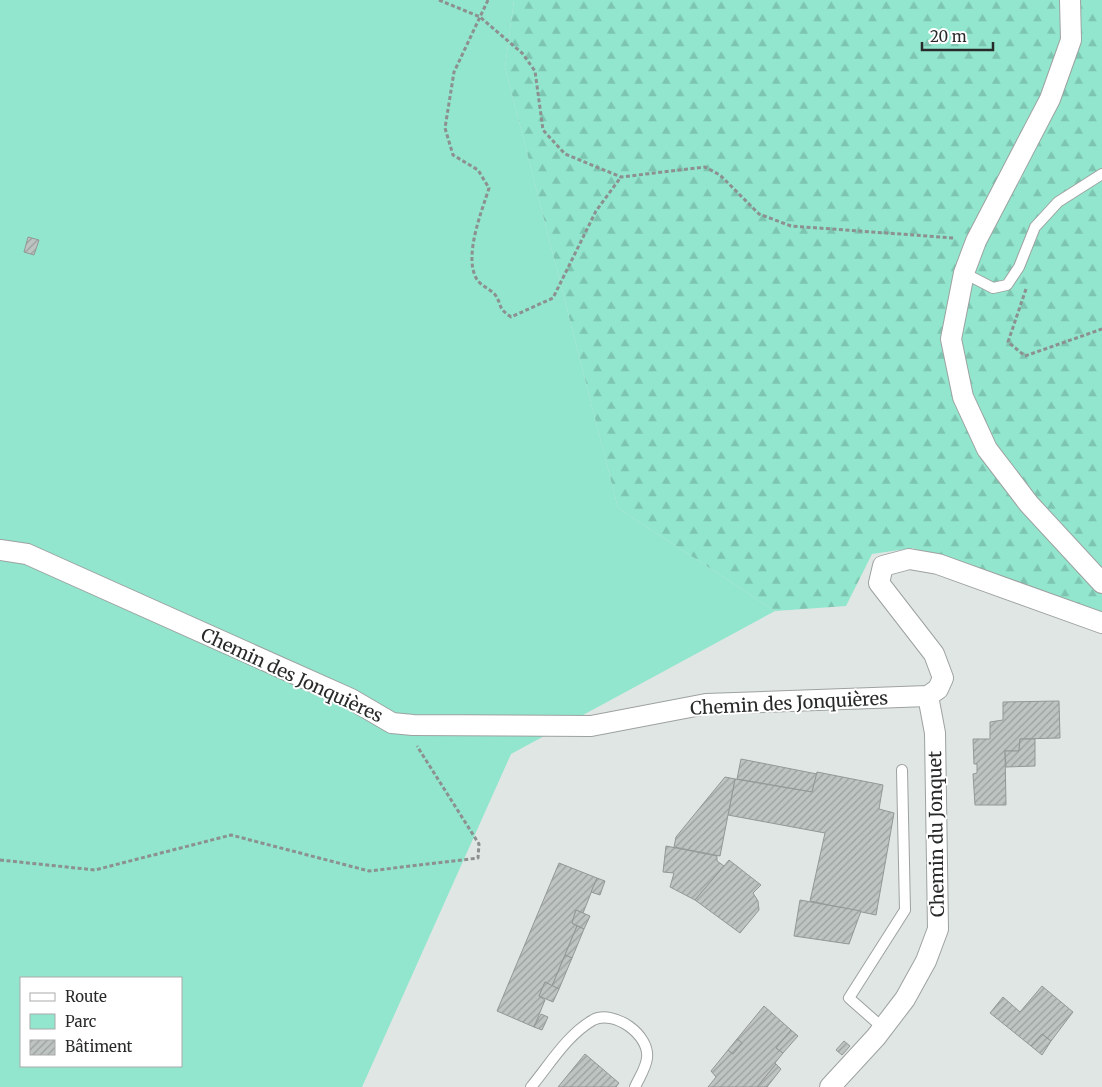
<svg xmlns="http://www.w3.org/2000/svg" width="1102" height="1087" viewBox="0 0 1102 1087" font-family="Merriweather,serif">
	<defs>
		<pattern id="forest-firs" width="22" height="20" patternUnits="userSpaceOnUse" patternTransform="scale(1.25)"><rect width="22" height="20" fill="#91e6cd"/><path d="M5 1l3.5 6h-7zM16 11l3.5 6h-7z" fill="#7dc5b0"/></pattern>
		<pattern id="building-hatch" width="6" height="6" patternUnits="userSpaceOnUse" patternTransform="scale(1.25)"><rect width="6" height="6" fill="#bec4c2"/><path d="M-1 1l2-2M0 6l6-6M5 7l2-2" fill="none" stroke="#9a9f9e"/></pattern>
	</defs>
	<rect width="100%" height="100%" fill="#e0e6e4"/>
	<path fill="#91e6cd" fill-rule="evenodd" d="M0 0H514L505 67 618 508 775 611 511 754 362 1087H0ZM21 978H181V1066H21Z"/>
	<polygon fill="url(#forest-firs)" points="514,0 1102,0 1102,620 1084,616 913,548 872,554 846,606 775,611 618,508 505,67"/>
	<g fill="url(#building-hatch)" stroke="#929896">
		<polygon points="28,237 39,240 34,255 24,252"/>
		<polygon points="1059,701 1060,738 1020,739 1019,751 1005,751 1006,805 975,805 973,774 977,773 977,764 974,764 973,739 990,739 990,722 1003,720 1003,702"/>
		<polygon points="1020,739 1035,739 1035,766 1006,767 1005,751 1019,751"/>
		<polygon points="741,759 817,774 812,792 737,779"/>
		<polygon points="817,772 883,785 879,809 894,813 876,915 810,901 825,833 728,815 735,779 812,792"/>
		<polygon points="725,777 735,779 720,856 674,847 676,837"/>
		<polygon points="666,846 717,856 717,861 724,866 695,900 670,887 674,873 663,872"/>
		<polygon points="729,860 761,885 753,893 758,901 759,910 740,933 695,900"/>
		<polygon points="559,863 597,878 583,913 576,910 572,923 577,926 552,986 545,982 539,996 545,1000 534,1027 497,1011"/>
		<polygon points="597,878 605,881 600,895 591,892"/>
		<polygon points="800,900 861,911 849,944 794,936"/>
		<polygon points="576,910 590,916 584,929 572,923"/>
		<polygon points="577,926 584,929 572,958 565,955"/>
		<polygon points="565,955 572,958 559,989 552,986"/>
		<polygon points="545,982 559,989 553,1002 539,996"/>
		<polygon points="1042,986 1073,1012 1051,1041 1042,1034 1031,1046 990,1013 1003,997 1020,1012"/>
		<polygon points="764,1006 791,1030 776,1048 783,1053 775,1063 776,1064 757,1087 708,1087 716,1077 711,1071 728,1050 733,1054 742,1043 737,1039"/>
		<polygon points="541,1014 548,1017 542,1030 534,1027"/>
		<polygon points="791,1030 798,1036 783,1053 776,1048"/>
		<polygon points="1042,1034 1051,1041 1042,1055 1031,1046"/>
		<polygon points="737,1039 742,1043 733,1054 728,1050"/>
		<polygon points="844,1041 850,1046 842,1055 836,1050"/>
		<polygon points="585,1054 619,1083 616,1087 558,1087"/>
		<polygon points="776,1064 781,1069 767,1087 757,1087"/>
	</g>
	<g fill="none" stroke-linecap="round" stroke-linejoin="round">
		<defs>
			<g id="service">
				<polyline points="964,273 993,288 1007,285 1019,267 1035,227 1058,202 1102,174"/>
				<polyline points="883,1028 849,998 905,910 902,770"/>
				<path d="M531 1087C550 1064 567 1035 593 1020 614 1009 650 1035 647 1058 646 1068 639 1078 635 1087"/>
			</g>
			<g id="minor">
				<polyline points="1070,0 1071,40 1050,99 976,241 964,273 951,339 963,397 987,449 1029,504 1102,583"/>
				<polyline points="0,550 27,554 351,699 392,723 413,725 591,726 706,704 928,696 938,689 943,678 934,654 879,583 883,566 909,559 938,564 1102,623"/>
				<polyline points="830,1087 876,1037 905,999 926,961 938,929 935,733 928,696"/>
			</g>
		</defs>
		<use href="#service" stroke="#9da2a0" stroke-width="12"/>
		<use href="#minor" stroke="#9da2a0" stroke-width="22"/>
		<g stroke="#8c908f" stroke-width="3" stroke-dasharray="4 2.5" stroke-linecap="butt">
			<polyline points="439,0 480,17 522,53 535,71 543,130 565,154 621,177 705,167 720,175 759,214 791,226 954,238"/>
			<path d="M488 0 454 72 445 128 453 155 478 170 489 188C482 211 462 259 478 281 483 287 492 290 496 296 503 308 497 307 511 317L553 298 596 211 621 177"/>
			<polyline points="1026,289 1008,342 1025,356 1102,329"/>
			<polyline points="0,860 95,870 231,835 369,871 478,858 479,844 417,746"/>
		</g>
		<use href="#service" stroke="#fff" stroke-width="10"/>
		<use href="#minor" stroke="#fff" stroke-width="20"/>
	</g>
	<g text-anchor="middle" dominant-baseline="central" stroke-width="4" stroke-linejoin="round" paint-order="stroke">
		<g font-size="18" fill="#282a2a" stroke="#fff">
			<text transform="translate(292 675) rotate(25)">Chemin des Jonquières</text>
			<text transform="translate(789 703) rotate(-3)">Chemin des Jonquières</text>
			<text transform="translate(936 834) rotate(-91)">Chemin du Jonquet</text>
		</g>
	</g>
	<rect x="20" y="977" width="162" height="90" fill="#ffffff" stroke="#a9aaaa"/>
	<rect x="30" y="993" width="25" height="8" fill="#ffffff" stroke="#a9aaaa"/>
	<text x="65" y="1002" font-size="15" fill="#282a2a">Route</text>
	<rect x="30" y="1014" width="25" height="15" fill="#91e6cd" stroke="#a9aaaa"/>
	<text x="65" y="1027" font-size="15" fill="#282a2a">Parc</text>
	<rect x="30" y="1040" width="25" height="15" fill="url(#building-hatch)" stroke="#a9aaaa"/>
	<text x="65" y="1052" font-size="15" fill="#282a2a">Bâtiment</text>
	<path d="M922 42v8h71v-8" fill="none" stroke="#282a2a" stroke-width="2.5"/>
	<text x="930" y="42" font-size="15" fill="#282a2a" stroke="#ffffff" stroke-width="4" paint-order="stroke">20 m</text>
</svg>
